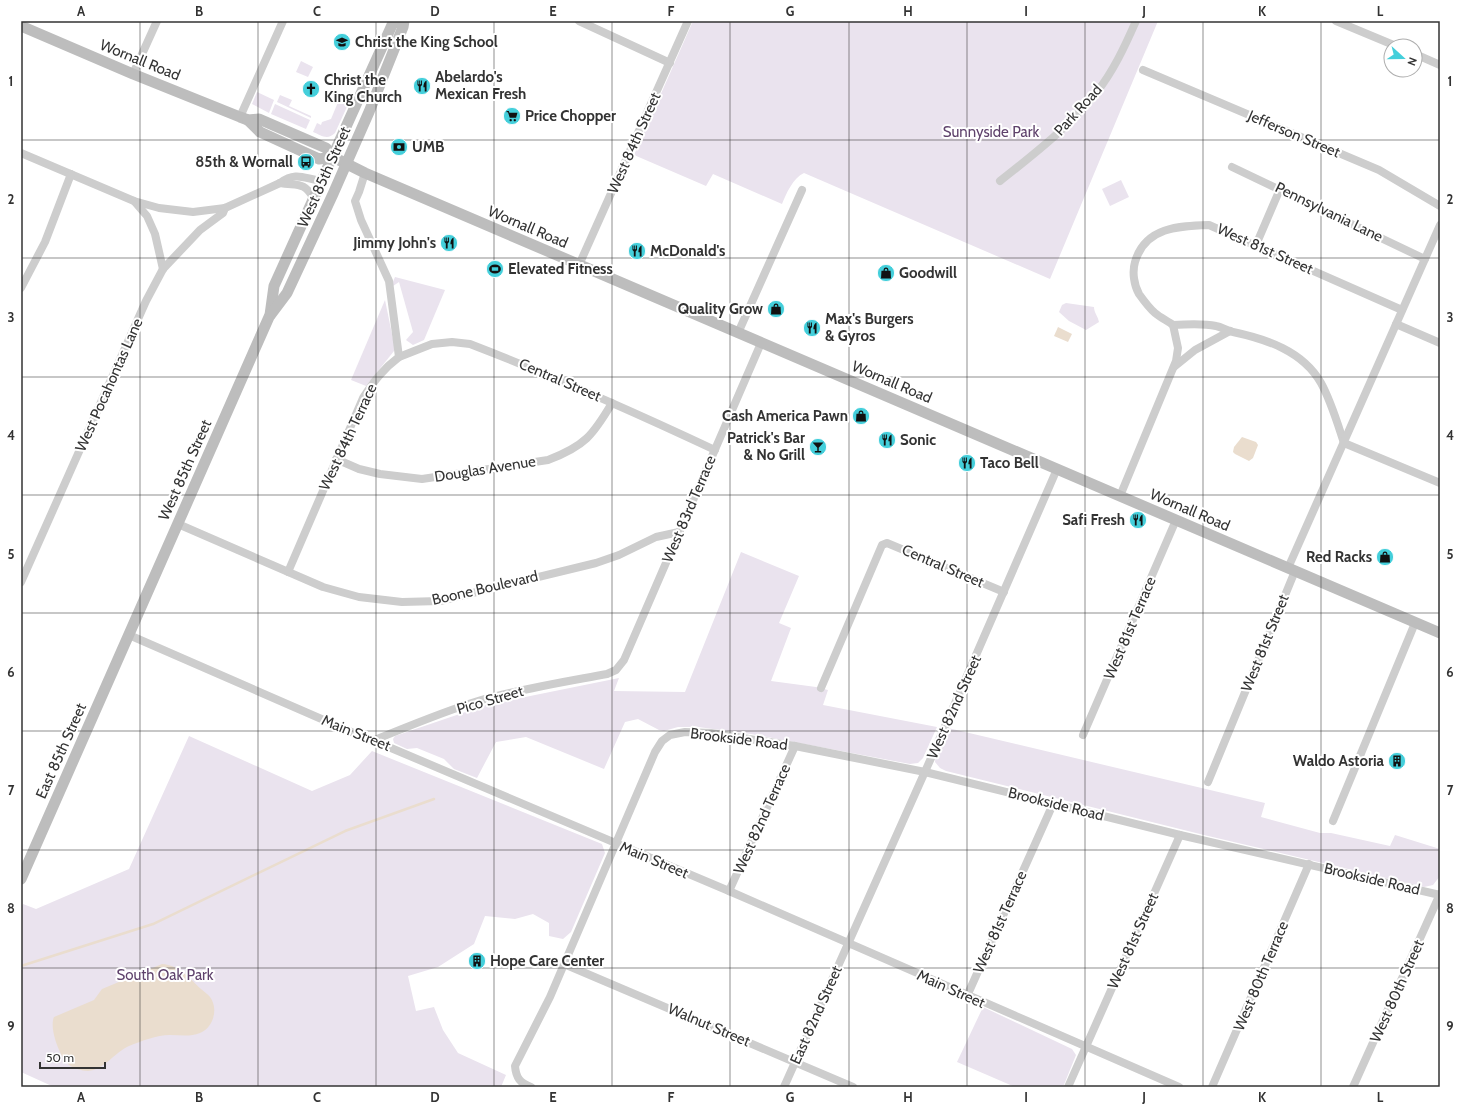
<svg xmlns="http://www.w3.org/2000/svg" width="1461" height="1108" viewBox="0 0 1461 1108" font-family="Cabin,sans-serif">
	<rect width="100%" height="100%" fill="#fff"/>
	<g fill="#eae3ee">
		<path d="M693 21H1158L1050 279 804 173C793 178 786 194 782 204L713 174 706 186 634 155Z"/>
		<polygon points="301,61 313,67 308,77 296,72"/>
		<polygon points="257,92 274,100 269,113 252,104"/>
		<polygon points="280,95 292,100 289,106 311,116 311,118 277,102"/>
		<path d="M341 95 347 96 351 98 335 133C327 141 321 135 313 132L317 123 321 125 322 122 331 119Z"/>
		<polygon points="275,104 310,120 306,129 271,114"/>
		<polygon points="1121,180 1129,197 1110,206 1102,189"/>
		<polygon points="395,277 445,290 424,340 413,345 406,340 413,332 399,282 393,286 392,284"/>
		<polygon points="385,300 394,344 394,351 366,386 351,380"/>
		<path d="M1066 303 1094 307C1094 313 1098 316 1099 322L1086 330 1069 321 1059 312 1062 305Z"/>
		<polygon points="741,552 799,576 779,623 791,628 771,681 816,687 828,690 823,705 937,727 923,758 918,763 910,764 751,734 698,727 678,727 664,731 659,730 638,719 625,722 604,769 526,737 496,742 477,778 454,769 444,759 417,748 407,749 394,743 393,739 395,736 486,705 619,678 614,691 685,692"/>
		<polygon points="948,728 1265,803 1261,817 1320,833 1331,833 1390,846 1395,835 1440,849 1440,876 1433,885 1424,887 1204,835 946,771 940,768 935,762 936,754"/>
		<polygon points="189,736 312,791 350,775 372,751 602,844 605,853 571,932 563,939 549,936 549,923 533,914 515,919 485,916 474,944 438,967 408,976 416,1011 434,1007 443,1030 458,1053 506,1075 501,1087 54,1087 21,1072 21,908 23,904 36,909 129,869"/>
		<polygon points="983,1007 1072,1049 1076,1055 1063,1087 1015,1087 957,1062"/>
	</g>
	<g fill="#eaddce">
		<polygon points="1058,327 1072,334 1068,342 1054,336"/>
		<polygon points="1242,437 1256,442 1258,445 1253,458 1249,461 1235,454 1233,452 1234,447"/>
		<path d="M162 964C179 965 189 978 201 989 204 992 208 994 210 997 219 1009 213 1028 200 1033 190 1037 180 1035 170 1035 156 1035 142 1041 129 1046 115 1052 104 1070 88 1071 82 1071 72 1068 68 1064 59 1055 49 1028 54 1017L94 1000 102 989Z"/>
	</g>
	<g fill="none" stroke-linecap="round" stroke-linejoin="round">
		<polyline stroke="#eaddce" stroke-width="2.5" points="21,966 153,924 345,831 434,799"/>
		<g stroke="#cdcdcd" stroke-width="8">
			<polyline points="579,21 670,63"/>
			<polyline points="1336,21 1396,46"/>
			<polyline points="1415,54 1440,65"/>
			<polyline points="1143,70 1379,170 1440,206"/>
			<polyline points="133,74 157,21"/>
			<polyline points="240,117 283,21"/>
			<path d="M21 153 134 201 159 208 193 212 225 208 280 183C297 171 304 179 322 181"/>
			<polyline points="1232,167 1425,259"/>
			<path d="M1000 181C1034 154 1069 127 1096 93 1113 72 1125 46 1136 21"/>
			<path d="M280 183C298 186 304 181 314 199"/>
			<polyline points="134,201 147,216 155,234 163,269"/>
			<polyline points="1256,245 1280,189"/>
			<polyline points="579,265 688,21"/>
			<polyline points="21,288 45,242 71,174"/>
			<path d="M1402 310 1209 225C1179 226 1145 227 1135 262 1132 272 1134 285 1139 294 1144 301 1149 308 1155 313 1161 318 1168 321 1173 325 1187 324 1203 323 1216 326 1222 327 1227 331 1233 332 1266 339 1303 351 1321 383 1331 401 1337 422 1344 443L1440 483"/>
			<polyline points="1396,324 1440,343"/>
			<polyline points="738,333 802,190"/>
			<path d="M399 357 432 344 452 342 470 344C553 376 634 412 715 450"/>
			<polyline points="1174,367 1195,350 1230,331"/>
			<path d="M336 459 359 469 380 474 422 479 548 460C585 446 593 435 612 403"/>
			<polyline points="1120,496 1176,361 1178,348 1173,325"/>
			<polyline points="178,524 323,587 359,597 402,602 440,601 596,563 619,555 656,537 679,532"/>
			<polyline points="1288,568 1440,225"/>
			<path d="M288 572 363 398C374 381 383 369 399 357L389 281 361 220 355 201 359 192 365 173"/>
			<polyline points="21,582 146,301 163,269 200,230 223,213 225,208"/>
			<polyline points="129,635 372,741 391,748 729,891 1179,1087"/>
			<polyline points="821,688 882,545 887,543 1004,592"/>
			<polyline points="1083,735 1176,520"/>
			<path d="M372 741C407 727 442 712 478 701 520 689 564 682 607 674L616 670 624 660 761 343"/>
			<polyline points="1208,782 1295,571"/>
			<polyline points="1333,821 1415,623"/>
			<polyline points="729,891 795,746"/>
			<polyline points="564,964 853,1087"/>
			<polyline points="967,996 1053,804"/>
			<path d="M531 1087C520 1083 516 1078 515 1066L550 997 655 752 662 741 670 735 685 732 711 733 795 746 925 772 1180 835 1440 895"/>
			<polyline points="784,1087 936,747 1057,469"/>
			<polyline points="1068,1087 1180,835"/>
			<polyline points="1212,1087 1309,864"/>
			<polyline points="1353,1087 1440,894"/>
		</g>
		<g stroke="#bdbdbd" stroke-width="11">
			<polyline points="21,26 133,74 240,117 248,120 259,119 326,148 333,157 365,173 1440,633"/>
			<polyline points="248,120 260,132 319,159 333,157"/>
			<polyline points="270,315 274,286 392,25 396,21"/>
			<polyline points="21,879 269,317 287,293 333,194 369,112 403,27 404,21"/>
		</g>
	</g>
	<path fill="none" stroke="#333" stroke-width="1" stroke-opacity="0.55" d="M140 21V1087M258 21V1087M376 21V1087M494 21V1087M612 21V1087M730 21V1087M849 21V1087M967 21V1087M1085 21V1087M1203 21V1087M1321 21V1087M21 140H1440M21 258H1440M21 377H1440M21 495H1440M21 613H1440M21 731H1440M21 850H1440M21 968H1440"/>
	<defs>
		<symbol id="school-disc" viewBox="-11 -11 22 22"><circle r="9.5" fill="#44cfdb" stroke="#fff"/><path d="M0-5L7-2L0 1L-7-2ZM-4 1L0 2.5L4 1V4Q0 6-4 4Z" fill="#111"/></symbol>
		<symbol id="restaurant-disc" viewBox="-11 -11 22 22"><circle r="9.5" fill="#44cfdb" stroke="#fff"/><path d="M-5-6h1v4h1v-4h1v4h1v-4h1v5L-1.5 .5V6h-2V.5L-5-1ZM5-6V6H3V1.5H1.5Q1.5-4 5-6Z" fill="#111"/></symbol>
		<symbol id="church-disc" viewBox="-11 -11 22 22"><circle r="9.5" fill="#44cfdb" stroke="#fff"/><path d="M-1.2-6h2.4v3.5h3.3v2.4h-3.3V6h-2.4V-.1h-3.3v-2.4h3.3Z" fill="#111"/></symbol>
		<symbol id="supermarket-disc" viewBox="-11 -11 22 22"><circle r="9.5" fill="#44cfdb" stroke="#fff"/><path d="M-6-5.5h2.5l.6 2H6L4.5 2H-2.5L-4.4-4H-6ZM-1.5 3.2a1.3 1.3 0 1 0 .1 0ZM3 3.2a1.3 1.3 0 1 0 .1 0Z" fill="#111"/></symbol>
		<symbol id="bank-disc" viewBox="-11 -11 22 22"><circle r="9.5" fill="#44cfdb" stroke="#fff"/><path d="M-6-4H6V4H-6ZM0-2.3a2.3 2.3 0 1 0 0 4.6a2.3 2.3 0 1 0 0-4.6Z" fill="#111"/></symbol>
		<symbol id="bus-disc" viewBox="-11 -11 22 22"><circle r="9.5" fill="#44cfdb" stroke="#fff"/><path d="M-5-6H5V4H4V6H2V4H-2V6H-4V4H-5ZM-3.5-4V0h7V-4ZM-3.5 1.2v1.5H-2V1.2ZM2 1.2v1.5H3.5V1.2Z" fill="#111"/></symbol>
		<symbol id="stadium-disc" viewBox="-11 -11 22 22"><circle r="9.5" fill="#44cfdb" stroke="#fff"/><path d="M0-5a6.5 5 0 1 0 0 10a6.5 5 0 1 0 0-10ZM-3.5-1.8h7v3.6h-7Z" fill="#111"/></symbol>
		<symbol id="shop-disc" viewBox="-11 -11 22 22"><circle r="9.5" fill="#44cfdb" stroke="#fff"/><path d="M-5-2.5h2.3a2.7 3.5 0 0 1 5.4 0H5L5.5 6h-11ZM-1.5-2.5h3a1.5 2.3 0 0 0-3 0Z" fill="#111"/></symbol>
		<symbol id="bar-disc" viewBox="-11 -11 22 22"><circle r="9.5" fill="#44cfdb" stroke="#fff"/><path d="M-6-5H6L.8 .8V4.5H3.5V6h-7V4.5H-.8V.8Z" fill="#111"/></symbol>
		<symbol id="building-disc" viewBox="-11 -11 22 22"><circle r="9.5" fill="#44cfdb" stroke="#fff"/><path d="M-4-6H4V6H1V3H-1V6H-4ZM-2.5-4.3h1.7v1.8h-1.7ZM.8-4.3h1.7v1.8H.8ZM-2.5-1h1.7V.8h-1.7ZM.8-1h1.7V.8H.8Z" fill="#111"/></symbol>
	</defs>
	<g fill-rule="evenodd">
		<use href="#school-disc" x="332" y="32" width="20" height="20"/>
		<use href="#restaurant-disc" x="412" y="76" width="20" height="20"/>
		<use href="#church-disc" x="301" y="79" width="20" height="20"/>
		<use href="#supermarket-disc" x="502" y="106" width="20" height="20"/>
		<use href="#bank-disc" x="389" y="137" width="20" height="20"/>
		<use href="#bus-disc" x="296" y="152" width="20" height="20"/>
		<use href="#restaurant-disc" x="439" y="233" width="20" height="20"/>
		<use href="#restaurant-disc" x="627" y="241" width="20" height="20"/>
		<use href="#stadium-disc" x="485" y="259" width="20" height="20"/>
		<use href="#shop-disc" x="876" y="263" width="20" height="20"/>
		<use href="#shop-disc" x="766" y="299" width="20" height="20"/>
		<use href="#restaurant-disc" x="802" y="318" width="20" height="20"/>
		<use href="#shop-disc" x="851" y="406" width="20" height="20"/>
		<use href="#restaurant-disc" x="877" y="430" width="20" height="20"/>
		<use href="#bar-disc" x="808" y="437" width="20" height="20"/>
		<use href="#restaurant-disc" x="957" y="453" width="20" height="20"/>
		<use href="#restaurant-disc" x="1128" y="510" width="20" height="20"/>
		<use href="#shop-disc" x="1375" y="547" width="20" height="20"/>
		<use href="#building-disc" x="1387" y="751" width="20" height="20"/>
		<use href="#building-disc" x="467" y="951" width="20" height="20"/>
	</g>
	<g text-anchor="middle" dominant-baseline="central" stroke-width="4" stroke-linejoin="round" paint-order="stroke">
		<g font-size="15" font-weight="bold" fill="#333" stroke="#fff" text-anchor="start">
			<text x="355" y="42">Christ the King School</text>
			<text x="435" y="77">Abelardo's<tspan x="435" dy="17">Mexican Fresh</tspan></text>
			<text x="324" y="80">Christ the<tspan x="324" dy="17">King Church</tspan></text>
			<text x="525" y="116">Price Chopper</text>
			<text x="412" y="147">UMB</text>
			<text x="293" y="162" text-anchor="end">85th &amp; Wornall</text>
			<text x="436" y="243" text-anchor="end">Jimmy John's</text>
			<text x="650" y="251">McDonald's</text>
			<text x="508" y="269">Elevated Fitness</text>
			<text x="899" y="273">Goodwill</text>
			<text x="763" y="309" text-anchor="end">Quality Grow</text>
			<text x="825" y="319">Max's Burgers<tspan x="825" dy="17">&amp; Gyros</tspan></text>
			<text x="848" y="416" text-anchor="end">Cash America Pawn</text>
			<text x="805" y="438" text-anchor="end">Patrick's Bar<tspan x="805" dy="17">&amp; No Grill</tspan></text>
			<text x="900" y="440">Sonic</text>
			<text x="980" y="463">Taco Bell</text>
			<text x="1125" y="520" text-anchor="end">Safi Fresh</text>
			<text x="1372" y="557" text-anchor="end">Red Racks</text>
			<text x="1384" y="761" text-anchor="end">Waldo Astoria</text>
			<text x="490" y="961">Hope Care Center</text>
		</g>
		<g font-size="15" fill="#333" stroke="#fff">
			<text transform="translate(140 60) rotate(22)">Wornall Road</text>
			<text transform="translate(1078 110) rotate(-48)">Park Road</text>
			<text transform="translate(1294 134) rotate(23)">Jefferson Street</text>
			<text transform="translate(634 143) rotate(-66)">West 84th Street</text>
			<text transform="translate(324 177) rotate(-66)">West 85th Street</text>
			<text transform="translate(1329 212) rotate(26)">Pennsylvania Lane</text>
			<text transform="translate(528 227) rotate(23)">Wornall Road</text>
			<text transform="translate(1265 249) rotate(24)">West 81st Street</text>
			<text transform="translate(560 380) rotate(23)">Central Street</text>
			<text transform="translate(892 382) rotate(23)">Wornall Road</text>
			<text transform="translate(109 385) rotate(-66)">West Pocahontas Lane</text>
			<text transform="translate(348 437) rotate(-65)">West 84th Terrace</text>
			<text transform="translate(485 469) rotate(-9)">Douglas Avenue</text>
			<text transform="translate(185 470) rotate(-66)">West 85th Street</text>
			<text transform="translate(689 509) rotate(-67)">West 83rd Terrace</text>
			<text transform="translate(1190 510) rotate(23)">Wornall Road</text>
			<text transform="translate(943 566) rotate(23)">Central Street</text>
			<text transform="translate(485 588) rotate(-13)">Boone Boulevard</text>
			<text transform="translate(1130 628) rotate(-67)">West 81st Terrace</text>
			<text transform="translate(1265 643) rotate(-68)">West 81st Street</text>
			<text transform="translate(490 700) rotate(-16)">Pico Street</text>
			<text transform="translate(954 707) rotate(-66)">West 82nd Street</text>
			<text transform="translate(356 733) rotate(22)">Main Street</text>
			<text transform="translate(739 739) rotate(7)">Brookside Road</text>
			<text transform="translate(61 751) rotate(-66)">East 85th Street</text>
			<text transform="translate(1056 804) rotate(14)">Brookside Road</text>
			<text transform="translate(762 819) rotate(-66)">West 82nd Terrace</text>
			<text transform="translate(654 860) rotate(23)">Main Street</text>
			<text transform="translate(1372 879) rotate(13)">Brookside Road</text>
			<text transform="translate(1000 922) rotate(-66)">West 81st Terrace</text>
			<text transform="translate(1133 941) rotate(-66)">West 81st Street</text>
			<text transform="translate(1261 976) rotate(-67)">West 80th Terrace</text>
			<text transform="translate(951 989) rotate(24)">Main Street</text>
			<text transform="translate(1397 991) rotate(-66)">West 80th Street</text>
			<text transform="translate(816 1015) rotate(-66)">East 82nd Street</text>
			<text transform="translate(709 1025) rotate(23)">Walnut Street</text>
		</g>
		<g font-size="15" fill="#5f426c" stroke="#fff">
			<text x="991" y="132">Sunnyside Park</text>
			<text x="165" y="975">South Oak Park</text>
		</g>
	</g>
	<rect width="1461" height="1108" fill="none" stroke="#ffffff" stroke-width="44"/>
	<g transform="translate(1403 58) rotate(111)"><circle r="19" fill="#ffffff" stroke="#adadad"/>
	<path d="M0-3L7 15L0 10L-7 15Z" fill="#44cfdb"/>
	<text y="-6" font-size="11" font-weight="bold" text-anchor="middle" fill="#333333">N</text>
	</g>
	<path d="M40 1062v6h65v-6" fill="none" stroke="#333333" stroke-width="2"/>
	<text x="46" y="1062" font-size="12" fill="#333333" stroke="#ffffff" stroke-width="3" paint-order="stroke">50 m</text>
	<rect x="22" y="22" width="1417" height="1064" fill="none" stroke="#333" stroke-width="1.5"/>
	<g font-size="13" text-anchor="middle" font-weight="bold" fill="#333">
		<text x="81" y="16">A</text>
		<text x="199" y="16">B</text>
		<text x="317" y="16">C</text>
		<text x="435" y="16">D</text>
		<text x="553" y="16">E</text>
		<text x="671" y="16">F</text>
		<text x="790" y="16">G</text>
		<text x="908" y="16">H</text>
		<text x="1026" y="16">I</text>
		<text x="1144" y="16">J</text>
		<text x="1262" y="16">K</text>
		<text x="1380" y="16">L</text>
		<text x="11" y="86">1</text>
		<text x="1450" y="86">1</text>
		<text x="11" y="204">2</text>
		<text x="1450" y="204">2</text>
		<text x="11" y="322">3</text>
		<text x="1450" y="322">3</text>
		<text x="11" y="440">4</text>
		<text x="1450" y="440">4</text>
		<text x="11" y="559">5</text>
		<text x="1450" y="559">5</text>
		<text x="11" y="677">6</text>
		<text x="1450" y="677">6</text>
		<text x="11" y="795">7</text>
		<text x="1450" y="795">7</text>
		<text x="11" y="913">8</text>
		<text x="1450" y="913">8</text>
		<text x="11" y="1031">9</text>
		<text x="1450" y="1031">9</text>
		<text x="81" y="1102">A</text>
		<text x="199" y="1102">B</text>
		<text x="317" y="1102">C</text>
		<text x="435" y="1102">D</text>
		<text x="553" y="1102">E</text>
		<text x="671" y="1102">F</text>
		<text x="790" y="1102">G</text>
		<text x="908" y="1102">H</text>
		<text x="1026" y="1102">I</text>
		<text x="1144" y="1102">J</text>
		<text x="1262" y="1102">K</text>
		<text x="1380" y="1102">L</text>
	</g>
</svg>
